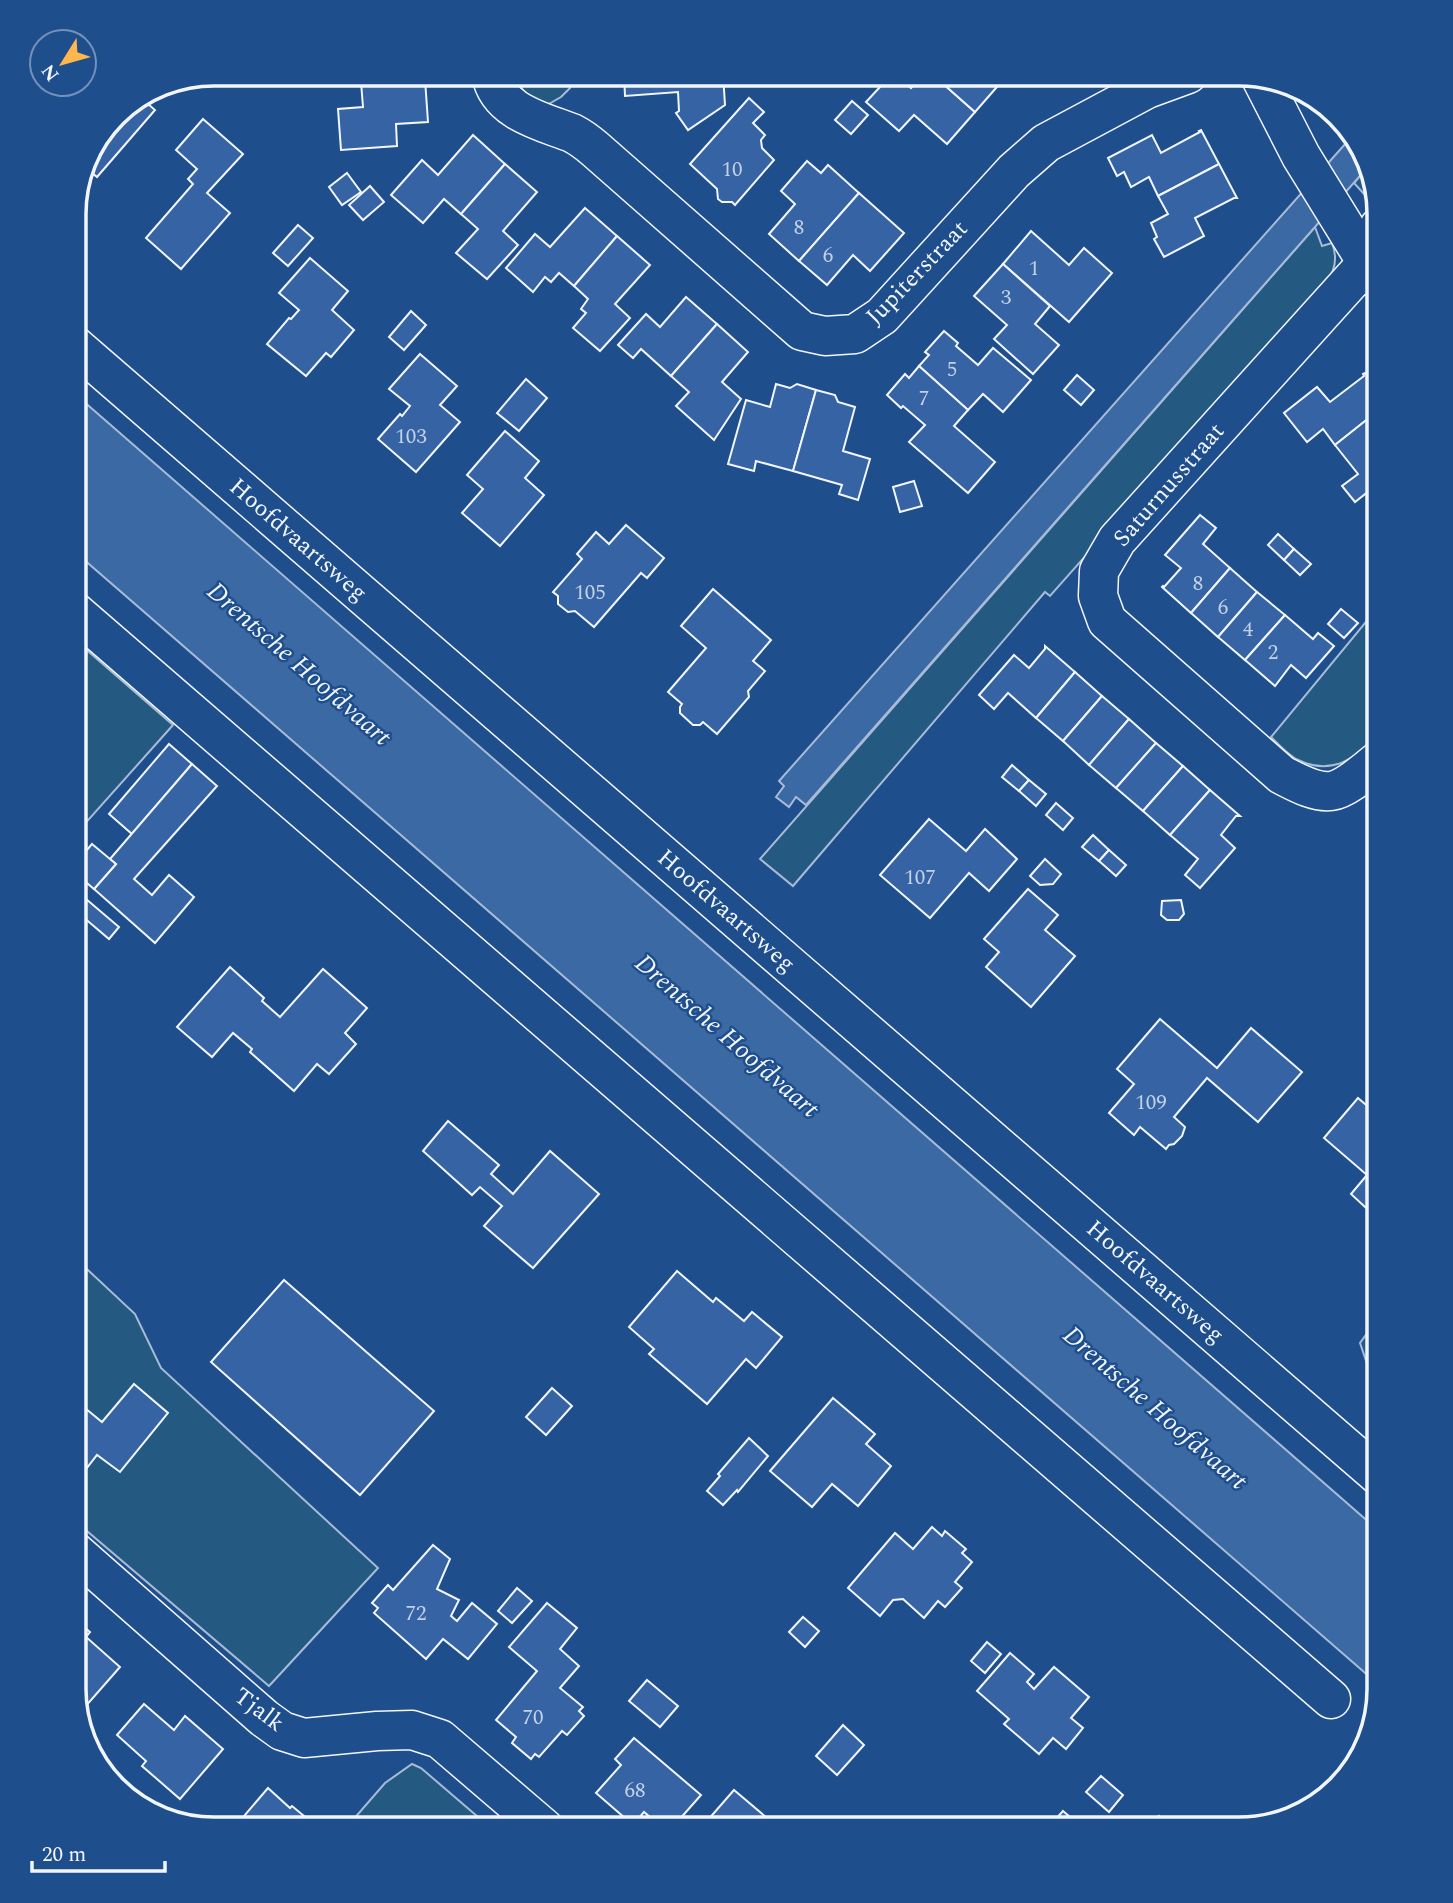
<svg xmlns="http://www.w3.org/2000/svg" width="1453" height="1903" viewBox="0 0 1453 1903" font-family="Spectral,serif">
	<rect width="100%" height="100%" fill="#1f4e8c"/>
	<g fill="#245a82" stroke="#a8bbd7" stroke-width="2">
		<path d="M516 74H570V88L561 97 547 105C528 97 522 95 516 74Z"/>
		<polygon points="1366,169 1377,205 1375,206 1354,183"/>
		<path d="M1315 227 1322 246 1332 243C1341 267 1329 279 1315 297L1050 596 1045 592 793 886 760 859Z"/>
		<path d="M1379 606V685L1374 692 1379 698V732C1357 759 1331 777 1296 759 1287 754 1278 744 1271 737Z"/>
		<polygon points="74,639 173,725 74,836"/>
		<polygon points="74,1257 135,1314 161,1368 378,1568 269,1686 74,1520"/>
		<polygon points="1379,1317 1379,1390 1377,1393 1360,1343"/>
		<polygon points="412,1764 421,1768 492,1829 345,1829 385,1783"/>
	</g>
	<g fill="#3b69a3" stroke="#a8bbd7" stroke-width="2">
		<polygon points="1354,134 1366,169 806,805 796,797 789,807 776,797 784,786 779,781"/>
		<polygon points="74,393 1379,1531 1379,1685 74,551"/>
	</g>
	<g fill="#3563a3" stroke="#f2f6ff" stroke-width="2">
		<polygon points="336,74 424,74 425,79 338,84"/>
		<polygon points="624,74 723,74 725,105 688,130 676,113 679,111 678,92 625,96"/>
		<polygon points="892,74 895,74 911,88 924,74 932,74 975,112 947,144 914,115 899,131 866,102"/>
		<polygon points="932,74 997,74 1003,80 975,112"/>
		<polygon points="425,79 428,122 396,124 397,146 341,150 338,109 363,107 361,82"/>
		<polygon points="140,97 155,110 97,177 84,166 88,151 121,109"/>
		<polygon points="749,98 764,112 753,123 765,135 761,140 762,148 774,160 735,205 732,202 722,202 718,199 717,189 690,164"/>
		<polygon points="852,101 868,115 851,134 835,120"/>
		<polygon points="203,119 243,154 207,193 230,213 181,269 146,238 193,184 188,179 197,169 176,150"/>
		<polygon points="1201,130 1219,164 1158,196 1149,177 1131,187 1124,172 1117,176 1108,158 1152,135 1161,153 1200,132 1199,131"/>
		<polygon points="473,135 505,164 461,214 444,199 423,223 391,195 422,160 438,175"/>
		<polygon points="807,161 821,173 828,165 859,193 799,261 769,234 795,204 781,191"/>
		<polygon points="505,164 537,192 503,231 518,245 487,279 456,253 478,229 461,214"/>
		<polygon points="1219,164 1237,198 1234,198 1195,218 1204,236 1164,257 1154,239 1157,237 1151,223 1168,214 1158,196"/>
		<polygon points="347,173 361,192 342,205 329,187"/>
		<polygon points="370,186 384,202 363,220 349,205"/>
		<polygon points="859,193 904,233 870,271 853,255 827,285 799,261"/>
		<polygon points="585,208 617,236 574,286 559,273 551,282 545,277 533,292 506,268 535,234 550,247"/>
		<polygon points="298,225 313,238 288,266 273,253"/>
		<polygon points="1031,231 1069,265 1084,248 1112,273 1069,322 1003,264"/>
		<polygon points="617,236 650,265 615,304 630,318 600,351 573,328 586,313 581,309 588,299 574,286"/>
		<polygon points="310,258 348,291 332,310 354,330 331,357 326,353 306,376 267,344 289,318 291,319 299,310 279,293"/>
		<polygon points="1003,264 1050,306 1035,324 1059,345 1033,374 994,339 1007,325 974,296"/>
		<polygon points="686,297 717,324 671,376 641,349 633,358 618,345 646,314 660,327"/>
		<polygon points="411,311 426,325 404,350 389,337"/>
		<polygon points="717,324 748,352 722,382 741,399 714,440 676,406 689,392 671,376"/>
		<polygon points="944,331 958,343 956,346 978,365 993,348 1031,380 1003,412 983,394 968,410 919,366 929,355 925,352"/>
		<polygon points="420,354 457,386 440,405 460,422 416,472 378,439 400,414 402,416 410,406 389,389"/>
		<polygon points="919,366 968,410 954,426 995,462 968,493 909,442 925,425 903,406 901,408 887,395 905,374 909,378"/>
		<polygon points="1365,373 1379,392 1379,410 1335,445 1323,429 1307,442 1284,413 1317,387 1330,402 1364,376 1363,374"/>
		<polygon points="1077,375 1094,390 1081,405 1064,390"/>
		<polygon points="526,379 547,398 519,431 497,413"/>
		<polygon points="776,384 790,388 797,384 816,390 793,471 756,461 754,471 728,464 746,400 770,407"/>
		<polygon points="816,390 835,395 838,402 855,407 843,451 870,459 858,500 839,494 842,485 793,471"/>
		<polygon points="1379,410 1379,457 1375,461 1379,466 1379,483 1355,502 1342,486 1358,474 1335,445"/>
		<polygon points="505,431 539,461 525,478 544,495 500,546 462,513 483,489 467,475"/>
		<polygon points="914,481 922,506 900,512 893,487"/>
		<polygon points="1200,515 1216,528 1203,544 1230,568 1191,613 1162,587 1163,586 1164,587 1181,568 1165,555"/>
		<polygon points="626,525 664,558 647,578 641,573 594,627 575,611 568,612 558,604 558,596 553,592 582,559 577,554 596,532 609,544"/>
		<polygon points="1278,534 1294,549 1284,560 1268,545"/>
		<polygon points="1294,549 1311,564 1300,575 1284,560"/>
		<polygon points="1230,568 1257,592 1218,637 1191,613"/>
		<polygon points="713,589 771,640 753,661 765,671 748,691 749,697 717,734 703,722 700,725 693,725 680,713 680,707 682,704 668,692 706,648 681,626"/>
		<polygon points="1257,592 1285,615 1245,660 1218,637"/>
		<polygon points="1341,609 1358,623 1344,638 1328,624"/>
		<polygon points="1285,615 1313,639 1318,633 1334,646 1306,678 1291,665 1275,686 1245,660"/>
		<polygon points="1045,646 1075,672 1036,718 1008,693 994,709 979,695 1014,655 1029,668 1045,649"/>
		<polygon points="1075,672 1102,696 1063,741 1036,718"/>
		<polygon points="1102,696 1129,719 1089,765 1063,741"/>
		<polygon points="1129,719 1156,743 1116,788 1089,765"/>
		<polygon points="1156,743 1183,766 1143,811 1116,788"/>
		<polygon points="169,744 192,764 132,834 109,814"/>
		<polygon points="192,764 217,786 134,879 152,895 169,875 194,897 155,943 94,889 116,864 110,859"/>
		<polygon points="1012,765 1029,780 1019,791 1002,777"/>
		<polygon points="1183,766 1210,790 1170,835 1143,811"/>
		<polygon points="1029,780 1046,794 1036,806 1019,791"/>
		<polygon points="1210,790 1240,816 1236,816 1221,835 1235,848 1200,888 1185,875 1198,859 1170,835"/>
		<polygon points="1056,803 1073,818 1063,830 1046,815"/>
		<polygon points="929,819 966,851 985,829 1017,859 989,891 969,873 930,918 880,875"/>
		<polygon points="1093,835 1109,850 1099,861 1082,847"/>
		<polygon points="92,844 116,864 94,889 74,872 74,865"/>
		<polygon points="1109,850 1126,865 1116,876 1099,861"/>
		<polygon points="1045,859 1061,874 1053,884 1040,885 1030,876"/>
		<polygon points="1028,889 1058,915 1045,930 1075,956 1031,1007 986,967 999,952 984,939"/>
		<polygon points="86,899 119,927 109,939 76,911"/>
		<polygon points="1181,900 1184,914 1179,920 1167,920 1161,915 1162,901"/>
		<polygon points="230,967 264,998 262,1001 280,1017 323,969 367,1008 345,1033 356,1044 329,1074 317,1064 294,1091 250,1052 252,1049 233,1033 212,1057 177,1027"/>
		<polygon points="1160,1019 1217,1068 1251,1028 1302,1072 1258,1122 1207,1078 1174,1117 1185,1127 1182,1136 1174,1144 1169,1145 1166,1149 1140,1127 1134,1135 1109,1113 1134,1084 1117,1069"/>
		<polygon points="1379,1021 1379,1044 1368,1034"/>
		<polygon points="1358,1098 1379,1116 1379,1120 1376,1123 1379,1126 1379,1220 1351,1194 1367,1175 1324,1138"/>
		<polygon points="448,1121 499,1165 491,1174 513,1194 550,1151 599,1194 533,1268 484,1226 502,1206 480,1187 472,1195 423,1151"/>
		<polygon points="677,1271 713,1302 716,1298 744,1321 752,1312 782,1337 756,1368 746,1359 707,1404 649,1354 654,1349 629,1327"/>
		<polygon points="284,1280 434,1411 360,1495 211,1362"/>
		<polygon points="74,1372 86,1381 74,1398"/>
		<polygon points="134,1384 168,1413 120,1472 97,1455 76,1482 74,1480 74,1399 102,1422"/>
		<polygon points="552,1388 572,1406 546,1435 526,1417"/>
		<polygon points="833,1398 875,1434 866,1444 891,1466 858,1506 832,1484 812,1507 770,1471"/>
		<polygon points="749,1438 768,1456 738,1492 737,1490 723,1505 707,1491 720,1476 718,1474"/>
		<polygon points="932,1527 942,1536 945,1531 966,1549 962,1553 972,1562 955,1582 962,1588 945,1607 938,1601 924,1618 903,1599 893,1600 880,1616 848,1588 895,1533 913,1549"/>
		<polygon points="433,1545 450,1559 437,1589 459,1600 451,1616 457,1621 472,1603 497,1624 468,1659 443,1639 426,1659 374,1613 378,1608 372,1603 388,1585 393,1590"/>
		<polygon points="517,1588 532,1601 512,1623 498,1611"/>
		<polygon points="547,1603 577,1628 560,1649 579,1666 560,1688 583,1707 579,1711 584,1716 567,1735 562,1731 539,1757 535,1754 531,1759 512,1743 516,1737 496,1720 537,1671 509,1647"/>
		<polygon points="803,1617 819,1631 805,1647 789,1632"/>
		<polygon points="74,1618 90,1632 86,1637 120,1667 85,1707 77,1701 74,1689"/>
		<polygon points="987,1642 1001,1654 985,1673 971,1661"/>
		<polygon points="1010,1653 1034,1674 1027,1682 1034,1689 1054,1667 1089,1697 1071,1718 1083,1728 1066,1749 1053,1738 1039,1754 1004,1724 1009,1719 977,1691"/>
		<polygon points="647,1680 678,1706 660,1727 629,1701"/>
		<polygon points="144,1704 174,1730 185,1716 223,1749 180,1799 142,1766 146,1761 117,1735"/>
		<polygon points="843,1725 864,1745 837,1775 816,1756"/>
		<polygon points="634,1738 701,1795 671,1829 664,1829 644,1812 633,1825 596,1793 621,1765 615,1759"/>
		<polygon points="1101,1776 1123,1795 1109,1812 1086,1792"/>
		<polygon points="268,1788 290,1808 292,1806 304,1816 302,1817 316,1829 233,1829"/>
		<polygon points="734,1790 780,1829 700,1829"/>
		<polygon points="1063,1811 1084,1829 1047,1829"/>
		<polygon points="1159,1816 1174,1829 1148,1829"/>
	</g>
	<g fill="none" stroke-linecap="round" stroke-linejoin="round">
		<defs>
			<g id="street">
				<path d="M491 74C498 112 541 121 572 133 580 137 588 143 595 149L802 331 825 336 855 334 882 316 1014 171 1046 143 1147 89 1188 74"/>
				<polyline points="1261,78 1301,156 1377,279"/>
				<polyline points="74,345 1379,1476"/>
				<polyline points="74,611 1331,1699"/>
				<path d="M1379 760C1368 769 1346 789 1331 791 1315 793 1296 782 1282 775L1107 621 1098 596 1099 571 1117 540 1366 264 1379 227"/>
				<polyline points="74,1551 264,1718 282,1731 304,1738 377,1731 412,1730 440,1739 545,1829"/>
			</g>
		</defs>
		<use href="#street" stroke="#f2f6ff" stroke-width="41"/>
		<use href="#street" stroke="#1f4e8c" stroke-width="38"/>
	</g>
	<g text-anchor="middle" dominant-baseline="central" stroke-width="5" stroke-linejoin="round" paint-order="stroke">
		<g font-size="21" fill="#c3d1e8">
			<text x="732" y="170">10</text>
			<text x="799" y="228">8</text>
			<text x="828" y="256">6</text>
			<text x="1034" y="269">1</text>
			<text x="1006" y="298">3</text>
			<text x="952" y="370">5</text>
			<text x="924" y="399">7</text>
			<text x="411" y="437">103</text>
			<text x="1198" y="584">8</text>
			<text x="590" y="593">105</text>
			<text x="1223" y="608">6</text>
			<text x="1248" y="630">4</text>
			<text x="1273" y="653">2</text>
			<text x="920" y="878">107</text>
			<text x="1151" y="1103">109</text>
			<text x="416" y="1614">72</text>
			<text x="533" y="1718">70</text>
			<text x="635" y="1791">68</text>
		</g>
		<g font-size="24" fill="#f2f6ff" stroke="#1f4e8c">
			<text transform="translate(917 273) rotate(-46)">Jupiterstraat</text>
			<text transform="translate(1169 485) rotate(-49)">Saturnusstraat</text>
			<text transform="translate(298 540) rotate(41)">Hoofdvaartsweg</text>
			<text transform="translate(726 911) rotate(41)">Hoofdvaartsweg</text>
			<text transform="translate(1155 1282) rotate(41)">Hoofdvaartsweg</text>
			<text transform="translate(259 1710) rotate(37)">Tjalk</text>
		</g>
		<g font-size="26" font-style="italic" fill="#f2f6ff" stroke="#1f4e8c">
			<text transform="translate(299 664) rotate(41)">Drentsche Hoofdvaart</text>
			<text transform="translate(727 1036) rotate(41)">Drentsche Hoofdvaart</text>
			<text transform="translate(1155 1408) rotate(41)">Drentsche Hoofdvaart</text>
		</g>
	</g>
	<path d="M0 0H1453V1903H0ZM214 86H1239A128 128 0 0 1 1367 214V1689A128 128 0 0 1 1239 1817H214A128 128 0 0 1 86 1689V214A128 128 0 0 1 214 86Z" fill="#1f4e8c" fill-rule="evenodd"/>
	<path fill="none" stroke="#f2f6ff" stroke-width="3.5" d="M214 86H1239A128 128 0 0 1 1367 214V1689A128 128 0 0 1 1239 1817H214A128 128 0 0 1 86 1689V214A128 128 0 0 1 214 86Z"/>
	<g transform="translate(63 63) rotate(233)"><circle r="33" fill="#1f4e8c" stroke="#7391ba" stroke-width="2"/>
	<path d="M0-5L12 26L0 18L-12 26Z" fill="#ffb74d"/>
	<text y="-10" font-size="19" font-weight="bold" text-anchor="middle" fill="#f2f6ff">N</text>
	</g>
	<path d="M32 1861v10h133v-10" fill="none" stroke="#f2f6ff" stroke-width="3.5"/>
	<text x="42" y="1861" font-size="21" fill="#f2f6ff" stroke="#1f4e8c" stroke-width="5" paint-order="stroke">20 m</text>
</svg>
